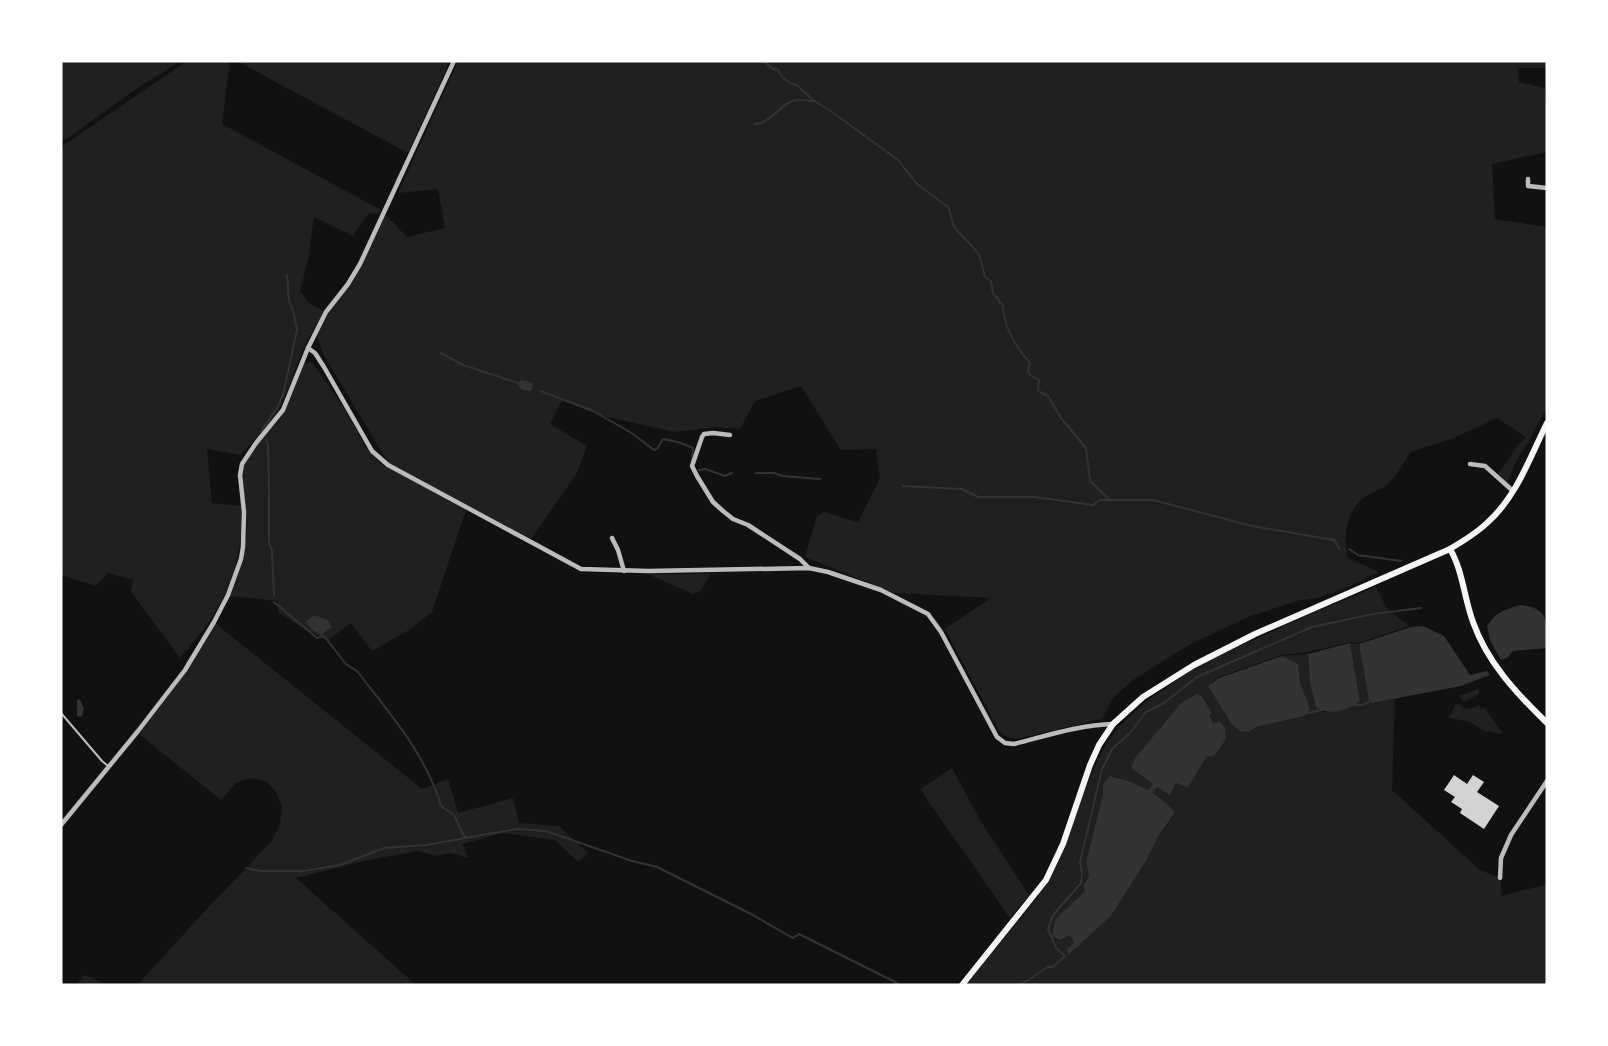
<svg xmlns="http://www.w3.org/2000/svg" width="1608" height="1046" viewBox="0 0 1608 1046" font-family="'Sofia Sans Condensed',sans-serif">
	<rect width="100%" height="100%" fill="#111"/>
	<g fill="#202020" fill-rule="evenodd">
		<polygon points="61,61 181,61 136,89 61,143"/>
		<path d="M187 61H230L222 124 381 210 380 213 368 214 353 236 314 217 308 261 300 291 310 304 326 312 347 284 384 213 407 237 445 228 438 189 398 193 458 61H1547V68H1518L1519 82 1545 88V100L1547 101V152L1492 164 1495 219 1547 227V407L1530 439 1516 461 1507 483 1498 474 1518 445 1526 437 1497 418 1454 438 1411 452C1404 461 1399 473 1391 481 1384 489 1373 491 1365 497 1346 510 1343 537 1348 558L1379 572C1355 583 1328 599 1300 600L1248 617 1187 646 1133 680 1113 698 1102 719 1016 739 1005 736 999 731 945 629 991 598 894 593 805 557 817 516 824 512 858 522 880 479 876 449 841 450 801 386 755 401 740 429 717 427 674 432 607 417 562 401 550 424 587 446 577 473 531 539 390 464 386 459 323 354 317 335 329 313 326 312C303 339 297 369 283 401 273 422 256 438 240 455L207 449 212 503 241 506C244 547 234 584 211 619 202 633 190 645 180 658L131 592 133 580 108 573 96 586 61 575V147Z"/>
		<polygon points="237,61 450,61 408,153"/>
		<path d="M312 362 345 409 365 446 381 464 466 510 432 612 409 630 372 651 351 623 328 640 301 627 278 612V601L230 596C241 568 249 544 246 514 245 499 239 483 243 468 248 446 272 432 284 413 292 398 297 379 303 363Z"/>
		<polygon points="648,574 711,574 700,591 693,594"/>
		<path d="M1376 587 1387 609 1410 626 1358 643 1350 642 1308 652 1282 655 1219 677 1206 687 1208 686 1232 725 1240 731 1249 732 1256 727 1305 716 1310 709 1300 682 1298 664 1282 656 1308 654 1310 683 1316 708 1324 712 1360 701 1350 643 1359 644 1369 701 1372 703 1395 699 1392 790 1480 870 1500 878 1502 896 1547 884V985H966L1037 898 1049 882 1066 846 1082 795 1103 749 1118 727 1147 701 1197 666 1310 614ZM1197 694 1212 713 1209 716 1214 724 1207 756 1188 788 1176 783 1157 787 1153 793 1167 804 1175 814 1160 833 1146 861 1111 916 1068 954 1074 943 1070 935 1053 936 1055 921 1085 891 1081 884 1083 886 1089 876 1086 862 1103 794V784L1123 780 1147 790 1153 784 1132 768 1135 758 1181 703Z"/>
		<polygon points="215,623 422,789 448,779 458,813 513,798 519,823 559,826 588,853 578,862 555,840 503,833 462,844 469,858 450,853 437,856 418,851 368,860 296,878 416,985 134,985 140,982 203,913 271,842 280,824 282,806 276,792 266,781 250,778 236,783 221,800 139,734 184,674"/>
		<polygon points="1479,689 1479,694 1464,702 1459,696"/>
		<polygon points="1459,704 1465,709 1472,708 1479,705 1481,709 1484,707 1503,734 1485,731 1467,721 1449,718 1455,705"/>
		<polygon points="952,768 980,820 1029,895 1010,918 924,795 921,789"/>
		<polygon points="84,975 108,985 77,985"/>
	</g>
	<g fill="#333">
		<polygon points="522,380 533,383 531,391 522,390 517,383"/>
		<path d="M1520 605C1550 608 1547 623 1547 648L1513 651 1507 658 1501 660 1490 640 1487 626C1496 612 1504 610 1520 605Z"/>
		<polygon points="314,615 328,620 332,627 321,635 311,629 306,622"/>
		<polygon points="1423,626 1444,636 1470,675 1487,671 1490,675 1461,686 1372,703 1369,701 1359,644 1411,627"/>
		<path d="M1350 643 1360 701C1346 710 1332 716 1316 708L1310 683 1308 654Z"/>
		<polygon points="1282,656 1298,664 1300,682 1310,709 1305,716 1256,727 1249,732 1240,731 1232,725 1208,686 1219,678"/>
		<polygon points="1197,694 1202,697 1212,713 1209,716 1214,724 1219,721 1225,728 1226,739 1214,756 1207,756 1188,788 1176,783 1170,795 1157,787 1153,793 1167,804 1175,813 1160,833 1146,861 1111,916 1068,955 1067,949 1074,943 1070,935 1060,940 1052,936 1055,920 1085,891 1083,886 1089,876 1086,862 1103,794 1103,784 1110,776 1131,782 1148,790 1153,784 1131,768 1135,758 1181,703"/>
		<polygon points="80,699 84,709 82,716 80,717 77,716 77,700"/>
	</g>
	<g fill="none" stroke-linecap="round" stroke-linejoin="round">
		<g stroke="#333" stroke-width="2">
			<path d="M764 61 773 69 778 70 783 78 792 84 797 85 813 100 832 112 898 160 917 184 948 207C951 213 951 220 954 226 961 237 975 246 980 257 982 263 983 270 985 277L991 281 993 294 999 299 998 301 1003 305C1003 325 1016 348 1030 363L1028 371 1030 375 1039 380 1038 391 1048 396 1061 418 1086 448 1090 481 1110 500"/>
			<path d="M754 124C769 124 778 108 790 102 797 98 806 101 814 101"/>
			<polyline points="441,353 463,365 518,383"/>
			<polyline points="541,391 593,411 630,432 654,450 657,449 663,439 678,442 693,448 692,460"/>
			<polyline points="261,431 277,408 283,395 297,330 294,314 289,301 287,275"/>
			<polyline points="266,440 268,445 269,489 269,543 272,551 274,596"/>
			<polyline points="699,470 705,469 725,476 732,473"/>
			<polyline points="756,473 774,473 783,476 820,479"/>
			<polyline points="903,486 962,489 978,497 1035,497 1093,505 1100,500 1153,500 1252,526 1334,540 1340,549"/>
			<polyline points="1349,549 1358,555 1401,561"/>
			<path d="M274 602 317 638 324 636 346 664 357 671C389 713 426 754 441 806L454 815 465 838 517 829 546 831 632 861 657 867 753 915 789 936 793 938 799 934 901 985"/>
			<polyline points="1352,705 1362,705 1371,701"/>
			<polyline points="1307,713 1322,710"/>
			<polyline points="246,868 260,871 303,871 340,865 384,848 427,845 465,838"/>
			<polyline points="1013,985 1022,984 1048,967 1053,967 1065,956 1056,948 1048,929 1053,915 1081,883 1082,874 1080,862 1102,769 1112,749 1130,733 1146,712 1164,703 1197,677 1312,627 1373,614 1421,608"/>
		</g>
	</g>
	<polygon fill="#d3d3d3" points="1454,775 1467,784 1473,775 1484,782 1477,792 1499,806 1484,829 1460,813 1462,809 1451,802 1455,797 1444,790"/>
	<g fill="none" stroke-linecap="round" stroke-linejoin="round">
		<polyline stroke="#bcbcbc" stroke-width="2" points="61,713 102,761 108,766"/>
		<g stroke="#bcbcbc" stroke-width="4.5">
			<polyline points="1528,179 1528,186 1547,188"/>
			<path d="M308 348 315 353 324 367 372 451 388 465 581 569 648 571 809 568 828 572 881 590 928 614 941 632 997 737 1005 743 1014 744C1046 736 1079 725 1113 724"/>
			<polyline points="730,435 713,433 704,434 702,437 692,466 697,476 713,502 723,511 733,519 748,525 800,559 809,568"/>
			<polyline points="1470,464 1485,466 1513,491"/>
			<polyline points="612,538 618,550 624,571"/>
			<polyline points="61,825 138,731 185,670 214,622 228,595 241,559 243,547 244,512 240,475 242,464 256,443 283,410 308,348 326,312 348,284 360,264 454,61"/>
			<polyline points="1500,878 1501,858 1511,835 1547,781"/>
		</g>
		<g stroke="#f5f5f5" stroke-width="6">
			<path d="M1450 549C1463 571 1464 598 1473 622 1487 662 1516 693 1547 723"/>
			<path d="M962 985 1046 880 1063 844 1090 765 1099 745 1113 724 1143 697 1194 665 1255 634 1450 549C1463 541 1477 533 1488 522 1517 496 1530 457 1547 423"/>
		</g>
	</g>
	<rect width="1608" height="1046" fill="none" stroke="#ffffff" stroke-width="125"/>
</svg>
